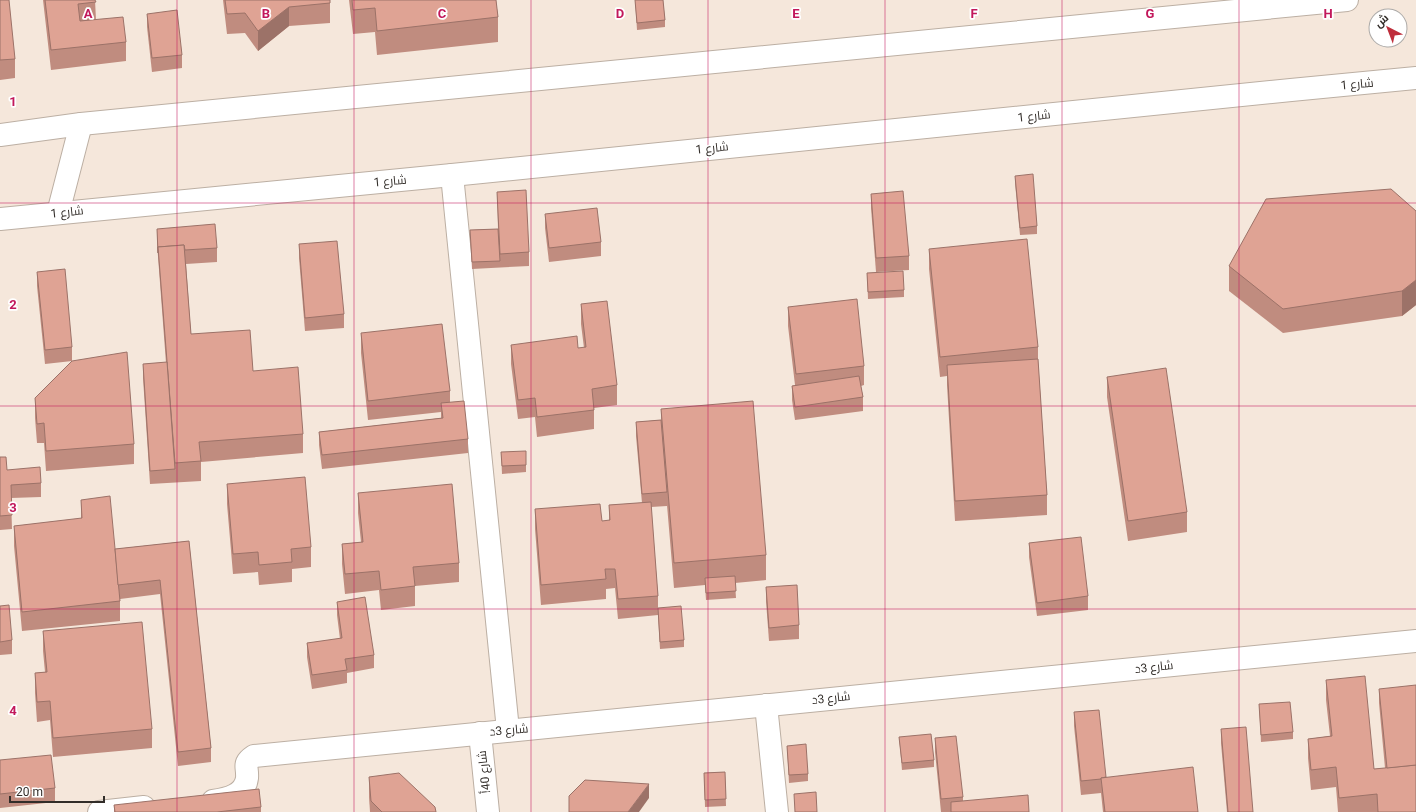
<svg xmlns="http://www.w3.org/2000/svg" width="1416" height="812" viewBox="0 0 1416 812" font-family="Roboto,Cairo,sans-serif">
	<rect width="100%" height="100%" fill="#f5e7db"/>
	<g fill="none" stroke-linecap="round" stroke-linejoin="round">
		<defs>
			<g id="minor">
				<polyline points="0,135 81,124 1347,0"/>
				<polyline points="452,175 508,730"/>
				<polyline points="58,213 81,124"/>
				<polyline points="0,219 452,175 1291,90 1416,78"/>
				<polyline points="766,705 777,812"/>
				<polyline points="480,733 488,812"/>
				<path d="M213 801C227 799 245 795 247 778 248 766 242 764 254 756L1416 641"/>
				<polyline points="99,812 144,807"/>
			</g>
		</defs>
		<use href="#minor" stroke="#bcafa3" stroke-width="24"/>
		<use href="#minor" stroke="#fff" stroke-width="22"/>
	</g>
	<g fill="#c08c7f">
		<polygon points="0,0 15,59 15,78 0,80"/>
		<polygon points="43,0 95,0 96,20 126,42 126,61 51,70"/>
		<polygon points="223,0 330,0 330,23 289,26 258,51 245,33 227,34"/>
		<polygon points="349,0 496,0 498,17 498,42 377,55 375,32 353,34"/>
		<polygon points="635,0 663,0 665,20 665,27 637,30"/>
		<polygon points="147,14 182,55 182,68 152,72 147,27"/>
		<polygon points="1015,176 1037,226 1037,234 1020,235 1015,183"/>
		<polygon points="497,192 529,252 529,266 472,269 470,230 498,229"/>
		<polygon points="871,194 909,256 909,270 876,272 871,208"/>
		<polygon points="1416,211 1416,305 1402,316 1283,333 1229,291 1229,266"/>
		<polygon points="545,214 601,242 601,256 549,262 545,228"/>
		<polygon points="157,229 217,248 217,262 186,264 191,334 253,371 303,434 303,453 201,462 201,481 150,484 143,378 143,364 166,363 157,243"/>
		<polygon points="299,244 344,314 344,328 305,331 299,258"/>
		<polygon points="929,249 1038,347 1038,360 1047,495 1047,515 955,521 947,385 947,376 940,377 929,269"/>
		<polygon points="37,272 72,347 72,361 45,364 37,286"/>
		<polygon points="867,273 904,290 904,297 868,299"/>
		<polygon points="581,304 617,385 617,405 594,408 594,429 537,437 535,417 518,419 511,364 511,345 578,348 584,348 581,324"/>
		<polygon points="788,307 864,366 864,385 861,386 863,397 863,411 795,420 792,400 792,386 795,385 788,326"/>
		<polygon points="361,333 450,391 450,402 468,439 468,453 322,469 319,445 319,432 441,418 441,412 368,420 361,353"/>
		<polygon points="1107,377 1187,512 1187,532 1128,541 1107,397"/>
		<polygon points="35,398 134,444 134,464 46,471 44,443 37,443 35,418"/>
		<polygon points="661,409 766,555 766,580 735,583 736,598 706,600 705,585 674,588 667,505 667,506 651,507 658,596 658,608 684,640 684,647 660,649 658,615 618,619 615,588 606,589 606,599 541,605 535,529 535,509 602,521 609,521 609,505 642,503 636,436 636,422 661,420"/>
		<polygon points="501,452 526,465 526,472 502,474"/>
		<polygon points="0,457 7,470 41,483 41,497 11,498 12,529 0,530"/>
		<polygon points="227,484 311,547 311,567 292,569 292,582 259,585 258,572 233,574 227,504"/>
		<polygon points="358,493 459,563 459,582 415,586 415,606 381,610 379,590 345,594 342,564 342,544 361,542 358,513"/>
		<polygon points="81,500 115,549 189,541 211,748 211,762 178,766 160,594 120,599 120,621 22,631 14,546 14,526 81,519"/>
		<polygon points="1029,543 1088,596 1088,610 1037,616 1029,557"/>
		<polygon points="766,587 799,625 799,639 769,641 766,601"/>
		<polygon points="337,602 374,655 374,668 347,673 347,683 312,689 307,657 307,643 340,639 337,615"/>
		<polygon points="0,606 12,640 12,654 0,655"/>
		<polygon points="43,631 152,729 152,748 53,757 50,720 37,722 35,693 35,673 45,672 43,651"/>
		<polygon points="1326,680 1374,769 1385,768 1379,703 1379,689 1416,812 1338,812 1336,787 1311,790 1308,758 1308,739 1330,736 1326,700"/>
		<polygon points="1259,704 1293,732 1293,739 1261,742"/>
		<polygon points="1074,712 1106,777 1198,812 1103,812 1101,793 1081,795 1074,726"/>
		<polygon points="1221,729 1253,812 1227,812 1221,743"/>
		<polygon points="899,737 934,760 934,767 902,770"/>
		<polygon points="935,738 963,797 963,801 1029,812 941,812 935,752"/>
		<polygon points="787,746 808,774 808,781 789,783"/>
		<polygon points="0,760 55,788 55,802 0,808"/>
		<polygon points="725,772 726,806 705,807 704,773"/>
		<polygon points="369,777 436,812 370,812 369,797"/>
		<polygon points="114,805 261,807 261,812 114,812"/>
	</g>
	<g fill="#9c7268">
		<polygon points="289,7 289,26 258,51 258,31"/>
		<polygon points="1416,280 1416,305 1402,316 1402,291"/>
		<polygon points="649,784 649,798 639,812 628,812"/>
	</g>
	<g fill="#dfa394" stroke="#9c7268">
		<polygon points="0,0 9,0 15,59 0,60"/>
		<polygon points="45,0 95,0 96,2 78,4 80,21 123,17 126,42 51,50"/>
		<polygon points="225,0 330,0 330,3 289,7 258,31 245,13 227,14"/>
		<polygon points="352,0 496,0 498,17 377,31 375,8 353,10"/>
		<polygon points="635,0 663,0 665,20 637,23"/>
		<polygon points="177,10 182,55 152,58 147,14"/>
		<polygon points="1033,174 1037,226 1020,228 1015,176"/>
		<polygon points="1391,189 1416,211 1416,280 1402,291 1283,309 1229,266 1266,199"/>
		<polygon points="526,190 529,252 500,254 497,192"/>
		<polygon points="903,191 909,256 876,258 871,194"/>
		<polygon points="597,208 601,242 549,248 545,214"/>
		<polygon points="215,224 217,248 185,250 184,245 158,247 158,253 157,229"/>
		<polygon points="498,229 500,261 472,262 470,230"/>
		<polygon points="1027,239 1038,347 940,357 929,249"/>
		<polygon points="337,241 344,314 305,318 299,244"/>
		<polygon points="184,245 191,334 250,330 253,371 298,367 303,434 199,442 201,461 175,463 158,247"/>
		<polygon points="65,269 72,347 45,350 37,272"/>
		<polygon points="903,271 904,290 868,292 867,273"/>
		<polygon points="857,299 864,366 796,374 788,307"/>
		<polygon points="607,301 617,385 592,389 594,410 537,417 535,398 518,400 511,345 577,336 578,348 586,347 581,304"/>
		<polygon points="442,324 450,391 368,401 361,333"/>
		<polygon points="127,352 134,444 46,451 44,423 37,424 35,398 72,361"/>
		<polygon points="1038,359 1047,495 955,501 947,365"/>
		<polygon points="167,362 175,469 150,471 143,364"/>
		<polygon points="1166,368 1187,512 1128,521 1107,377"/>
		<polygon points="859,376 863,397 795,407 792,386"/>
		<polygon points="464,401 468,439 322,455 319,432 443,418 441,403"/>
		<polygon points="753,401 766,555 674,563 661,409"/>
		<polygon points="661,420 667,492 642,494 636,422"/>
		<polygon points="526,451 526,465 502,466 501,452"/>
		<polygon points="0,457 6,457 7,470 40,467 41,483 11,485 12,515 0,516"/>
		<polygon points="305,477 311,547 291,549 292,562 259,565 258,552 233,554 227,484"/>
		<polygon points="452,484 459,563 413,567 415,586 381,590 379,571 345,574 342,544 363,542 358,493"/>
		<polygon points="110,496 120,601 22,612 14,526 82,518 81,500"/>
		<polygon points="651,502 658,596 618,599 615,569 605,569 606,579 541,585 535,509 600,504 602,521 610,520 609,505"/>
		<polygon points="1081,537 1088,596 1037,603 1029,543"/>
		<polygon points="189,541 211,748 178,752 160,580 118,585 115,549"/>
		<polygon points="735,576 736,591 706,593 705,578"/>
		<polygon points="797,585 799,625 769,628 766,587"/>
		<polygon points="365,597 374,655 345,659 347,670 312,675 307,643 342,638 337,602"/>
		<polygon points="9,605 12,640 0,642 0,606"/>
		<polygon points="681,606 684,640 660,642 658,608"/>
		<polygon points="142,622 152,729 53,738 50,701 37,702 35,673 47,672 43,631"/>
		<polygon points="1365,676 1374,769 1416,765 1416,812 1378,812 1377,794 1339,798 1336,767 1311,770 1308,739 1332,736 1326,680"/>
		<polygon points="1416,685 1416,765 1387,768 1379,689"/>
		<polygon points="1290,702 1293,732 1261,735 1259,704"/>
		<polygon points="1099,710 1106,777 1101,778 1101,779 1081,781 1074,712"/>
		<polygon points="1246,727 1253,812 1228,812 1221,729"/>
		<polygon points="931,734 934,760 902,763 899,737"/>
		<polygon points="956,736 963,797 941,799 935,738"/>
		<polygon points="806,744 808,774 789,775 787,746"/>
		<polygon points="51,755 55,788 0,794 0,760"/>
		<polygon points="1193,767 1198,812 1105,812 1101,778"/>
		<polygon points="725,772 726,799 705,800 704,773"/>
		<polygon points="399,773 435,807 436,812 382,812 371,801 369,777"/>
		<polygon points="585,780 649,784 628,812 569,812 569,796"/>
		<polygon points="259,789 261,807 217,812 115,812 114,805"/>
		<polygon points="816,792 817,812 795,812 794,794"/>
		<polygon points="1028,795 1029,812 951,812 951,802"/>
	</g>
	<path fill="none" stroke="#c2185b" stroke-width="1" stroke-opacity="0.55" d="M177 0V812M354 0V812M531 0V812M708 0V812M885 0V812M1062 0V812M1239 0V812M0 203H1416M0 406H1416M0 609H1416"/>
	<g text-anchor="middle" dominant-baseline="central" stroke-width="3.5" stroke-linejoin="round" paint-order="stroke">
		<g font-size="12" fill="#322d29" stroke="#fff">
			<text transform="translate(1357 84) rotate(-5)">شارع 1</text>
			<text transform="translate(1034 116) rotate(-6)">شارع 1</text>
			<text transform="translate(712 148) rotate(-6)">شارع 1</text>
			<text transform="translate(390 181) rotate(-5)">شارع 1</text>
			<text transform="translate(67 212) rotate(-6)">شارع 1</text>
			<text transform="translate(1154 667) rotate(-6)">شارع 3د</text>
			<text transform="translate(831 698) rotate(-6)">شارع 3د</text>
			<text transform="translate(509 730) rotate(-5)">شارع 3د</text>
			<text transform="translate(484 772) rotate(-96)">شارع 40أ</text>
		</g>
	</g>
	<g font-size="13" text-anchor="middle" font-weight="bold" fill="#c2185b" stroke="#fff" stroke-width="3.5" stroke-linejoin="round" paint-order="stroke">
		<text x="88" y="18">A</text>
		<text x="266" y="18">B</text>
		<text x="442" y="18">C</text>
		<text x="620" y="18">D</text>
		<text x="796" y="18">E</text>
		<text x="974" y="18">F</text>
		<text x="1150" y="18">G</text>
		<text x="1328" y="18">H</text>
		<text x="13" y="106">1</text>
		<text x="13" y="309">2</text>
		<text x="13" y="512">3</text>
		<text x="13" y="715">4</text>
	</g>
	<g transform="translate(1388 28) rotate(318)"><circle r="19" fill="#ffffff" stroke="#adaba9"/>
	<path d="M0-3L7 15L0 10L-7 15Z" fill="#be2e3b"/>
	<text y="-6" font-size="11" font-weight="bold" text-anchor="middle" fill="#322d29">ش</text>
	</g>
	<path d="M10 796v6h94v-6" fill="none" stroke="#322d29" stroke-width="2"/>
	<text x="16" y="796" font-size="12" fill="#322d29" stroke="#ffffff" stroke-width="3" paint-order="stroke">20 m</text>
</svg>
